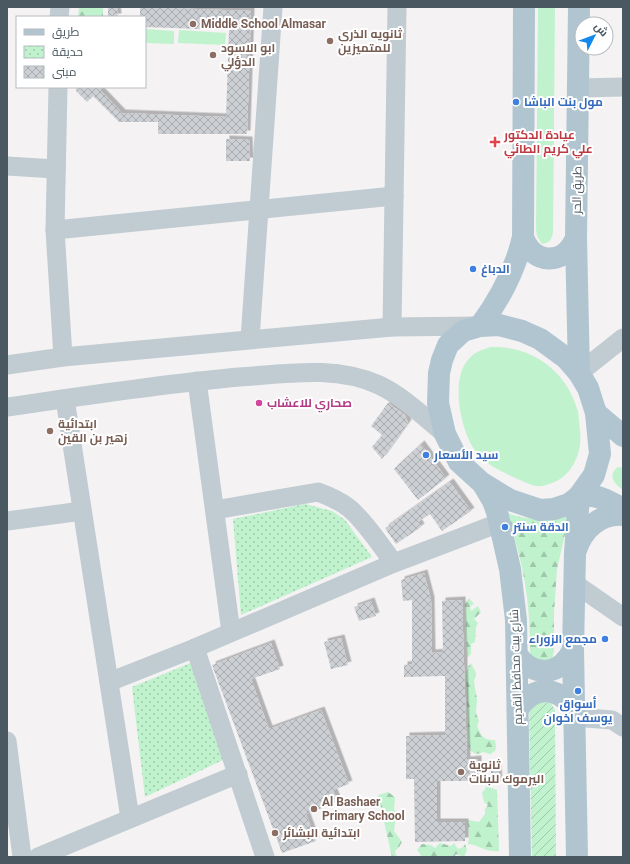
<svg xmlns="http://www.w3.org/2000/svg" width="630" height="864" viewBox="0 0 630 864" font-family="Roboto,Cairo,sans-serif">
	<defs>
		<pattern id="forest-firs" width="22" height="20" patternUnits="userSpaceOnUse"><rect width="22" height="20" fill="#c0f2ce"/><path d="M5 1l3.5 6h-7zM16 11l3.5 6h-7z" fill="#9ec7ab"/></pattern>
		<pattern id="park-dots" width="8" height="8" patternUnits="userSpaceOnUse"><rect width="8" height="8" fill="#c0f2ce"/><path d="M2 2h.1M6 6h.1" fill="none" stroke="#9ec7ab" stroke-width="1.8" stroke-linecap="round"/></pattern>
		<pattern id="garden-furrows" width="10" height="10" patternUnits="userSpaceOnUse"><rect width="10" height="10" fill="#c0f2ce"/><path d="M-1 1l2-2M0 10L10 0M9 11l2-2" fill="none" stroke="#9ec7ab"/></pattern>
		<pattern id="building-cross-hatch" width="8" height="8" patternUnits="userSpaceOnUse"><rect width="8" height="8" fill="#ccd0d4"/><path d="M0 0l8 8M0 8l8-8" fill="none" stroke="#a8acaf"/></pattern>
		<filter id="shadow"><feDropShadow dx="3.5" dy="-3.5" stdDeviation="0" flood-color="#0004"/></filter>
	</defs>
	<rect width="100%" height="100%" fill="#f4f2f2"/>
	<g fill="#c0f2ce">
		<path d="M538 7H555L553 232C552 240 549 243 542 244L537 236 536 229Z"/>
		<polygon points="145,29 174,31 174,44 145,43"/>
		<polygon points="179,30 226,33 225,45 178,43"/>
		<path d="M491 347C532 346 567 371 578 412 579 417 579 424 580 430 582 446 577 465 564 476 557 482 545 487 536 486 529 485 498 470 492 466 486 462 478 455 474 449 461 430 450 380 468 360 474 352 481 350 491 347Z"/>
		<path d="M618 467 623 468V490C614 484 607 475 618 467Z"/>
	</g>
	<g fill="url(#forest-firs)">
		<polygon points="79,7 103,7 103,17 78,17"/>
		<path d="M505 512C528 521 544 519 567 516L566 530 557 569 554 613V651L551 663 530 658C531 608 524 558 505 512Z"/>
		<polygon points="469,598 474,604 470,606 471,611 478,606 481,612 474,619 478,623 476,627 475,642 471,644 471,654 467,658 465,604"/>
		<path d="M471 663 476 673 474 682 477 699 476 713 479 721 477 726C482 736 482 740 495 740L496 747 495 751 490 754 483 752C478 755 473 754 469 749L466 674 468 667Z"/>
		<path d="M487 786 497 790 499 851C486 853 480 845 468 844 470 836 468 828 468 820L479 822 485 814V809L488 805 484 802 482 793Z"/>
		<polygon points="388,792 395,797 394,809 398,815 395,823 394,831 402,842 399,847 395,851 397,857 392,857 378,795"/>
		<polygon points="440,843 451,846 454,843 458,849 463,847 465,844 467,850 464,857 456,854 454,857 422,857 417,850 422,844 431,845 435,848"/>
	</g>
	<g fill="url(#park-dots)">
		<polygon points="305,504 332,511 345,520 372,557 241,615 233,519"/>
		<polygon points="193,662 223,760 145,797 132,687"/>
	</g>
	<polygon fill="url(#garden-furrows)" points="534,701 551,703 555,710 556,857 532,857 529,714 530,709"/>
	<g fill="url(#building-cross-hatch)" filter="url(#shadow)">
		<polygon points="108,7 117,7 118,17 108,17"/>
		<polygon points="140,7 251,11 247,134 158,134 158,122 119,122 93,96 87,102 76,91 76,87 103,87 100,90 122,113 226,117 229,30 145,27 145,17 140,17"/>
		<polygon points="226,139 249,140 250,161 226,161"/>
		<polygon points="388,403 405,415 408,423 382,459 372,447 382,435 371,426"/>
		<polygon points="421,444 446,478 418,500 394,469"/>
		<polygon points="450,482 471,511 442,531 430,514 418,522 421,527 396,544 385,528"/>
		<polygon points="424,573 431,600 432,653 443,652 442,601 462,600 467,760 478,759 478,781 437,781 437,822 465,822 465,841 415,842 414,779 406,779 406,736 445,735 445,676 404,677 404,665 412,664 412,600 403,601 401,580"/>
		<polygon points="371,601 376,616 359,621 354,607"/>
		<polygon points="341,638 348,665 331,669 324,642"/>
		<polygon points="271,643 280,669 251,679 269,729 321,710 349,784 333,790 338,802 306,814 316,841 282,853 212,665"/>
		<polygon points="491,768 498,768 499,785 491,785"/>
	</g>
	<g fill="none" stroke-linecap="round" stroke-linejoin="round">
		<g stroke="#c0cbd2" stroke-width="19">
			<polyline points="59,17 60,7"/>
			<polyline points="58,87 55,230 63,357"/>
			<polyline points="579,88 623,87"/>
			<polyline points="7,166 56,169"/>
			<polyline points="55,230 394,196"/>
			<polyline points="392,327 397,7"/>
			<polyline points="250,339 273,7"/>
			<polyline points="7,365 63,357 392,327 478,326"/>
			<polyline points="579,373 623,338"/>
			<polyline points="197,381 231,632"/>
			<polyline points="65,399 130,818"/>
			<path d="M7 407C84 396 161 384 239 377 285 374 335 365 379 385 404 397 424 417 445 434"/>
			<path d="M215 510 318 492C329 496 340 501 349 508 365 521 381 546 394 563"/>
			<polyline points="7,521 82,511"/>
			<polyline points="574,583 623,617"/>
			<polyline points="195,648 265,857"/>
			<polyline points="109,682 195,648 394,563 499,523"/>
			<polyline points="574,717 612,720 623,727"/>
			<polyline points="7,741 22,857"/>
			<polyline points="38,857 238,774"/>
		</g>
		<g stroke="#b1c5d1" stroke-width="22">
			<path d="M523 237C533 265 564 266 576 238"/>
			<polygon points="499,325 522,331 540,339 566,358 579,373 588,388 596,413 600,454 594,475 579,496 569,504 554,509 540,510 510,500 482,483 459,462 445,434 438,403 439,373 442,360 448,345 463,331 480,326"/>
			<path d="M480 326C500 299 515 271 523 237L524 7"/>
			<polyline points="579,373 576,238 579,7"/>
			<polyline points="596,413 623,436"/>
			<polyline points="483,484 493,501 497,512 510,569 516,620 520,857"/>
			<path d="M576 550C583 529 600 513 623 515"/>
			<path d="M517 655C534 678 560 676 573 650"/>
			<path d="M518 709C533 685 557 686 574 708"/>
			<path d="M577 857 573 650 575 553 579 496C595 493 609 501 623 509"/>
		</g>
	</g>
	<g fill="#8d6e63" stroke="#fff" stroke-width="1.5">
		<circle cx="193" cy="24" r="4"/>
		<circle cx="330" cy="41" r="4"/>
		<circle cx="213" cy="55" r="4"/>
		<circle cx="50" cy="431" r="4"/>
		<circle cx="461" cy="772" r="4"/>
		<circle cx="314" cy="809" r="4"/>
		<circle cx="275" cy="833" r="4"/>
	</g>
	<g fill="#3f7fe0" stroke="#fff" stroke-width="1.5">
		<circle cx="516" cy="102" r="4"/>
		<circle cx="473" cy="269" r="4"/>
		<circle cx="426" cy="455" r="4"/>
		<circle cx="505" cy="527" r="4"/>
		<circle cx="605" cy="639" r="4"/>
		<circle cx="578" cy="691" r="4"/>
	</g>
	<path fill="#e0444e" stroke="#fff" stroke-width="1.5" d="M493 136h4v4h4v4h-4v4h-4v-4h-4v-4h4z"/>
	<circle fill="#d1479c" stroke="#fff" stroke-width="1.5" cx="259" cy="403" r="4"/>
	<g text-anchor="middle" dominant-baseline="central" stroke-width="4" stroke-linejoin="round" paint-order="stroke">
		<g font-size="12" font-weight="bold" fill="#785e54" stroke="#fff" text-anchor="start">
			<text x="201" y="24">Middle School Almasar</text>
			<text x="338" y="34">ثانويه الذرى<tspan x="338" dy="14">للمتميزين</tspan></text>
			<text x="221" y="48">ابو الاسود<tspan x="221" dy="14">الدؤلي</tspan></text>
			<text x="58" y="424">ابتدائية<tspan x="58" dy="14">زهير بن القين</tspan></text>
			<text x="469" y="765">ثانوية<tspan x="469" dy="14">اليرموك للبنات</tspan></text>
			<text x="322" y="802">Al Bashaer<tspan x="322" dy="14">Primary School</tspan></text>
			<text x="283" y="833">ابتدائية البشائر</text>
		</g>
		<g font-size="12" font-weight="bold" fill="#366cbe" stroke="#fff" text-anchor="start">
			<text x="524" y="102">مول بنت الباشا</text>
			<text x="481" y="269">الدباغ</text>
			<text x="434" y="455">سيد الأسعار</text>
			<text x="513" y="527">الدقة سنتر</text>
			<text x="597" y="639" text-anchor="end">مجمع الزوراء</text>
			<text x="578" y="704" text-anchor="middle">أسواق<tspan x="578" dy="14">يوسف اخوان</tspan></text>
		</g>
		<g font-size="12" font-weight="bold" fill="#be3a42" stroke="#fff" text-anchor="start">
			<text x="504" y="135">عيادة الدكتور<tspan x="504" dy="14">علي كريم الطائي</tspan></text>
		</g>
		<g font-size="12" fill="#495861" stroke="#fff">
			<text transform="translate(577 190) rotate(-89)">طريق الحر</text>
			<text transform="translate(516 667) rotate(-92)">شارع بيت محافظ القديم</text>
		</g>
		<g font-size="12" font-weight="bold" fill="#b23c85" stroke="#fff" text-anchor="start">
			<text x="267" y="403">صحاري للاعشاب</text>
		</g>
	</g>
	<rect width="630" height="864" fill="none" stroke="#495861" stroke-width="16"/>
	<rect x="16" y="16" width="130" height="72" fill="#ffffff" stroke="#b6bcc0"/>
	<rect x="24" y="29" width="20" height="6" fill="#b1c5d1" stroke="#b6bcc0"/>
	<text x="52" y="36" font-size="12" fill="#495861">طريق</text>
	<rect x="24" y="46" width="20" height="12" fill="url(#park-dots)" stroke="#b6bcc0"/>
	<text x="52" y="56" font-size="12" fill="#495861">حديقة</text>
	<rect x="24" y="66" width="20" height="12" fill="url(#building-cross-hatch)" stroke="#b6bcc0"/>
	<text x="52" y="76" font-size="12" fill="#495861">مبنى</text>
	<g transform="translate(594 36) rotate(48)"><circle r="19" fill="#ffffff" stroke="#b6bcc0"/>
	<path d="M0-3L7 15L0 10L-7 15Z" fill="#1389ed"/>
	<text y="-6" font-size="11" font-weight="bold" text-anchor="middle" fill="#495861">ش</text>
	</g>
</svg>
